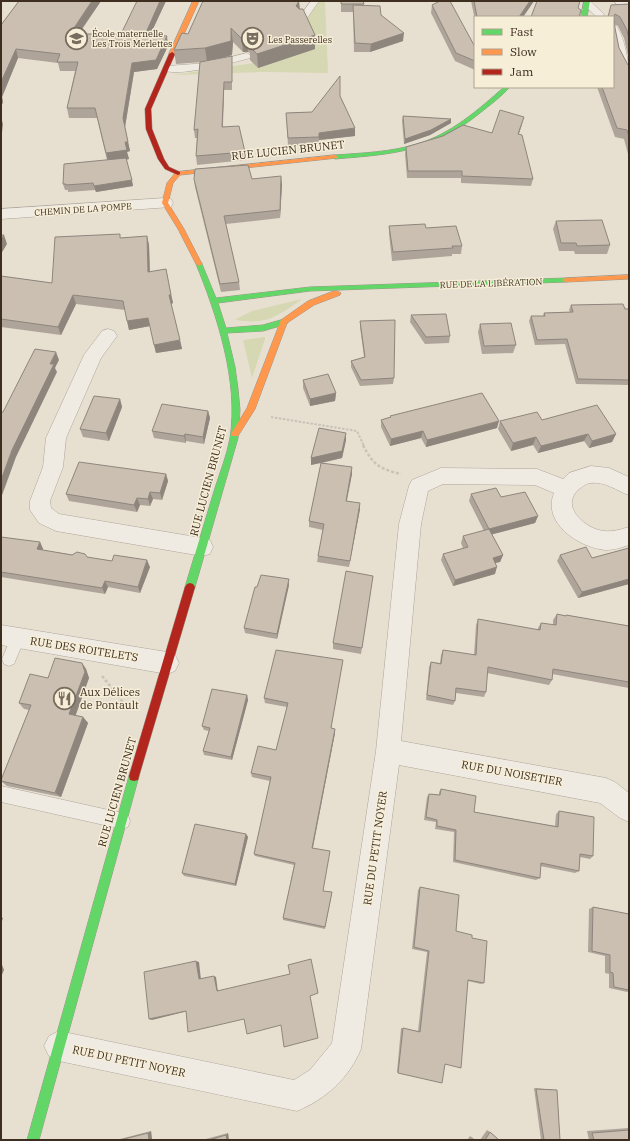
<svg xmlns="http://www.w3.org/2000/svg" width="630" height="1141" viewBox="0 0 630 1141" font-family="'IBM Plex Serif',serif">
	<rect width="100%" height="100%" fill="#e7e0d1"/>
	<g fill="#d6d7b3">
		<polygon points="320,1 325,1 328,73 264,72 173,75 254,63 258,68 303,22"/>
		<path d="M302 299C278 316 267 325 236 320V319L252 311Z"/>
		<polygon points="265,337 265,339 252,378 243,340"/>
	</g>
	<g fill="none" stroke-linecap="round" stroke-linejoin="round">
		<defs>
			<g id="lane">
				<polygon points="311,1 319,1 305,21 299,21 298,19"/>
				<polygon points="584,1 590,1 603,13 604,15 603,17 597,17 584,5"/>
				<path d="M613 24C623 27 629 64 629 74L626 73C616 59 613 41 613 24Z"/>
				<path d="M247 53 251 56 250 58C236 62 172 79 163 69L167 66 207 63Z"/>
				<polygon points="18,631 23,633 25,638 14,664 9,666 4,664 2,659 13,633"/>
				<polygon points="1,786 122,813 128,815 130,821 128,827 122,829 1,802"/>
			</g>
			<g id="street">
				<polygon points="614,1 628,1 629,10 620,8"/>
				<polygon points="165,198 171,199 173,203 171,207 1,219 1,209"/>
				<polygon points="108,329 114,331 117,336 101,358 66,438 63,467 50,501 51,508 59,514 202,538 210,540 213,547 210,554 202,556 56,531 39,523 30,510 30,501 43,467 46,438 84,355 102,331"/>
				<path d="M591 466 609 468 629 477V495C617 491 605 481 591 483 586 483 582 487 578 490 561 506 583 526 599 530 609 533 619 530 629 527V545C621 548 613 550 605 550 578 547 542 523 554 493L535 485 443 484 428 491 421 524 401 741 606 778 615 782 629 793V822L620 818 600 803 399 765 361 1049C349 1078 326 1099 297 1111L59 1061 49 1056 44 1046 49 1036 59 1031 294 1080 310 1070 332 1043 376 751 399 524 409 486 412 480 441 468 537 469 563 479 569 473Z"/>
				<polygon points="1,625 167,652 175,655 179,663 175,671 167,674 1,645"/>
			</g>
			<g id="fast">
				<polygon points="584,1 590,1 587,17 581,17"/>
				<path d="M504 87H510C501 97 490 105 480 113 432 152 394 154 335 159L332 157 335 155C362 153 391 152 417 144 451 134 478 110 504 87Z"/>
				<path d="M197 262H201L202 264 216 298 310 287 566 278 570 280 566 282 310 291 218 303 226 328 263 325 284 319 288 322 287 324 263 331 227 333 235 367 238 389 240 410 238 438 195 587 193 590 190 591 187 590 185 587C195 554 205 521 215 488 220 472 227 455 230 438 239 382 217 315 196 264Z"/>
				<polygon points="134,771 138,772 139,776 39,1140 27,1140 129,776 130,772"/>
			</g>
			<g id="slow">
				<polygon points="193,1 199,1 175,54 170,55 169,54"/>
				<polygon points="335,155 338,157 337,158 180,175 173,183 168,203 184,229 202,264 199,266 196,264 178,229 162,203 167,183 176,172"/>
				<polygon points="629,275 629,279 566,282 562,280 566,278"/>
				<polygon points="334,291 337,291 341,293 340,295 314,305 287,323 255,409 238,436 232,436 231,434 232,432 247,408 281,320 308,301"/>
			</g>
			<g id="jam">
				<polygon points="172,52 175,54 151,109 152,129 164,159 169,167 180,172 180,174 178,175 165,169 158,159 146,129 145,109 169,54"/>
				<polygon points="190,583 193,584 195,587 139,776 138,780 134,781 130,780 129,776 185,587 187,584"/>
			</g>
		</defs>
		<use href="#lane" stroke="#ada599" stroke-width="1"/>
		<use href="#street" stroke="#ada599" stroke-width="1"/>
		<use href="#fast" stroke="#9c958a" stroke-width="1"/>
		<use href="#slow" stroke="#9c958a" stroke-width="1"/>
		<use href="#jam" stroke="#9c958a" stroke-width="1"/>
		<polyline stroke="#c8c2b9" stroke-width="2" stroke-dasharray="2.5 1.5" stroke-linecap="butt" points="271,417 357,431 364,446"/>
		<g stroke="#c8c2b9" stroke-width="2.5" stroke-dasharray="3 2" stroke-linecap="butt">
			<path d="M363 445C373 465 380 469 401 474"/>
			<polyline points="102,676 120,698 127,710"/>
		</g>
		<use href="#lane" fill="#efebe3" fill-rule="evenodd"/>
		<use href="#street" fill="#efebe3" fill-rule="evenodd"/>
		<use href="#fast" fill="#63d668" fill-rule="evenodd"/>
		<use href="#slow" fill="#ff974d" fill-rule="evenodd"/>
		<use href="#jam" fill="#b3261e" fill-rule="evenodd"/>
	</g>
	<g fill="#afa499">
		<polygon points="19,1 101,1 79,34 121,34 166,1 150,35 168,46 157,69 134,72 125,127 130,151 127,152 129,159 126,160 133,186 96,192 95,190 68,192 68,190 65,190 63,184 107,160 97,118 69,118 67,108 75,71 60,71 58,63 18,58 2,97 3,102 1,107 1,25"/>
		<polygon points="299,1 300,9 315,49 258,68 250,60 250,53 248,52 243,52 233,42 232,55 221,58 232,56 232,90 224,90 223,127 245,152 246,160 197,165 196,156 197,138 195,138 194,130 202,62 176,64 174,50 188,34"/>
		<polygon points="341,1 363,1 364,6 381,15 403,41 370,52 354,52 353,12 341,12"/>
		<polygon points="471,1 534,1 523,17 475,17 475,20"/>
		<polygon points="629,4 629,60 624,38 618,26 614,24 615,28 619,48 628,65 629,66 629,161 628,154 624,139 615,137 597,87 613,87 613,17 608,17 611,5"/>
		<polygon points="432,5 475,47 475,70 455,61 431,13"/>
		<polygon points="340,96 355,136 319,140 319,145 288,146 286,113 312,112"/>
		<polygon points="403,116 451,119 451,123 430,135 404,144 402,121"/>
		<polygon points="522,124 519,134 533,179 531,186 461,183 461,178 407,178 405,154 406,147 492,133"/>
		<polygon points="194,179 252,179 282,184 280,218 226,224 239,282 240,290 221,292 195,187"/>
		<polygon points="556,221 610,245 607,254 575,254 574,251 559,251 553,229"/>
		<polygon points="389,226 426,228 462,246 461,254 452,254 452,256 392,261 389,234"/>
		<polygon points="147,236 149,245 150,272 166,269 173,303 171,304 182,349 156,353 150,326 129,330 125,310 76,304 61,335 1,327 1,276 52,283 121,238"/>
		<polygon points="571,305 629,309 629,385 576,384 565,344 535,345 529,321 531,316 543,316 544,313 570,312 569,310"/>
		<polygon points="411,315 450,336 449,343 425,344 410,322"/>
		<polygon points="360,321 394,378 393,384 360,386 351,367 351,361 364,357 360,327"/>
		<polygon points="480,324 516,345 513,353 482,354 478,332"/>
		<polygon points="303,380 336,393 335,401 310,406 303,388"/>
		<polygon points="120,399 122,407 109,441 83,437 80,429"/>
		<polygon points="208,411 210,418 204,444 186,441 186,443 154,438 152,431"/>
		<polygon points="390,416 497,428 426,447 421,438 390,446 381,427 381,420 390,417"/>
		<polygon points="542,420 616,434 612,442 589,448 584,441 538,453 533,445 511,451 498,429 500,421"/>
		<polygon points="346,433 346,440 342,458 322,463 352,474 347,501 360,509 349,567 317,562 318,556 323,530 309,527 309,521 321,463 311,465"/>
		<polygon points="166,474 168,481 162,500 153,499 150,506 140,505 137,512 69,501 66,494"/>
		<polygon points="471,494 501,497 538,516 535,523 492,534 503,555 500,562 495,563 495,574 453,586 441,560 443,554 463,548 461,543 463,536 484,531 469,501"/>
		<polygon points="1,537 40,542 43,549 43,550 150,567 140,593 108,587 105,594 1,577"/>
		<polygon points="629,548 629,584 578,598 557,561 560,555 592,558"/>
		<polygon points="373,576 361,654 333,649 333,643"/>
		<polygon points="289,585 277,639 245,633 244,628"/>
		<polygon points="557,614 566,616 566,615 629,626 629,688 552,674 552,680 549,685 487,673 486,692 484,697 456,693 455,701 453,705 426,700 429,667 431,662 440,663 441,655 443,650 474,655 476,625 478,619 538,630 538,628 541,623 553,625 553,620"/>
		<polygon points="82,663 86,669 89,678 75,715 83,717 88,723 61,797 7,786 1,781 29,710 24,709 19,703 48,678"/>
		<polygon points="342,665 331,728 335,729 335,733 313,848 323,891 332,892 325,929 283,920 283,918 294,865 255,856 254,854 270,781 252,777 251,773 276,750 287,707 265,703 264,698"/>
		<polygon points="247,695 248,700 232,760 204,755 203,751 209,731 204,730 202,726"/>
		<polygon points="441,789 474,812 555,826 556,814 559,811 593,856 590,859 580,857 579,871 575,873 540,866 540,878 536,880 453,862 454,832 435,829 436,822 424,820 427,797 429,794 439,795 439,792"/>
		<polygon points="246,834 248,837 236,886 184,876 182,873"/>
		<polygon points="420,887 456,931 472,938 484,983 481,984 468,981 445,1064 398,1073 397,1072 401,1028 418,1031 427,952 412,949 418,890"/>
		<polygon points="593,907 629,914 629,991 627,992 609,988 609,974 605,973 605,956 588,952 589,909"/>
		<polygon points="534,1088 557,1090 560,1140 541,1140"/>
		<polygon points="629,1128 629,1140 589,1140 587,1131"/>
		<polygon points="487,1130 490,1132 499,1140 480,1140"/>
		<polygon points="151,1131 152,1140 116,1140"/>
		<polygon points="228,1133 229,1140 202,1140"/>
		<polygon points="470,1136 473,1138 475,1140 467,1140"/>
	</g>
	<g fill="#8e867d">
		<polygon points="92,1 101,1 72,43 70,34"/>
		<polygon points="160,1 166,1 146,44 145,35"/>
		<polygon points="299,1 300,14 296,6"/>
		<polygon points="530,1 534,1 523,17 519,17"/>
		<polygon points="231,28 233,42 232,55 207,62 205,48"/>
		<polygon points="404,33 403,41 370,52 371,44"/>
		<polygon points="315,35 315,49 258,68 257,54"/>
		<polygon points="167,36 168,46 157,69 134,72 125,127 123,118 132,63"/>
		<polygon points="247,38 248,52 243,52 242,39"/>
		<polygon points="16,49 18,58 2,97 3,102 1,107 1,82"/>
		<polygon points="224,82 224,90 222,135 222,127"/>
		<polygon points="1,117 3,124 1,141"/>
		<polygon points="524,117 522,124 516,141 518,134"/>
		<polygon points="451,119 451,123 430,135 404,144 405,139"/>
		<polygon points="355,128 355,136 319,140 319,133"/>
		<polygon points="125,142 128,142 130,151 127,152 129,159 108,162 106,153"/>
		<polygon points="281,176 282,184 280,218 280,210"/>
		<polygon points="132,180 133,186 96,192 94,186"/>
		<polygon points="4,235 7,244 1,254 1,240"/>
		<polygon points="147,236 149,245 150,281 148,272"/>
		<polygon points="73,295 76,304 61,335 58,327"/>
		<polygon points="169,295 171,295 173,303 171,304"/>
		<polygon points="148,318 150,326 129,330 127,321"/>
		<polygon points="180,340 182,349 156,353 154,345"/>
		<polygon points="56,352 59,360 55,368 57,372 16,457 1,498 1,480 12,450 50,364"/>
		<polygon points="336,393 335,401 310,406 310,399"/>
		<polygon points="120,399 122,407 109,441 106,433"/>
		<polygon points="208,411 210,418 204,444 203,437"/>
		<polygon points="499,421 497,428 426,447 427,440"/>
		<polygon points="423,431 421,438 390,446 391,439"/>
		<polygon points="346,433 346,440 342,458 311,465 311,458"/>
		<polygon points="185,434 186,441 186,443 184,436"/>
		<polygon points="588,434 584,441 538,453 541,446"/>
		<polygon points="616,434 612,442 589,448 592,441"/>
		<polygon points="536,437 533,445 511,451 513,443"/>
		<polygon points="352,467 352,474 345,507 346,501"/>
		<polygon points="166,474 168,481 162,500 160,493"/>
		<polygon points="150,492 153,499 150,506 148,499"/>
		<polygon points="137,498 140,505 137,512 134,505"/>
		<polygon points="360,503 360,509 349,567 350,561"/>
		<polygon points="538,516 535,523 486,536 489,529"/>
		<polygon points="40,542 43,549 40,556 37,549"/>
		<polygon points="503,555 500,562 490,564 493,558"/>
		<polygon points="147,560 150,567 140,593 138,587"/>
		<polygon points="497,567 495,574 453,586 455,580"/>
		<polygon points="289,579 289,585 277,639 277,634"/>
		<polygon points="629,579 629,584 578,598 582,592"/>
		<polygon points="105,581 108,587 105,594 102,588"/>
		<polygon points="343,660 342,665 330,732 331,728"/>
		<polygon points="82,663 86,669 89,678 74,720 69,714"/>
		<polygon points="247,695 248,700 232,760 231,757"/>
		<polygon points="83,717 88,723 61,797 55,793"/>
		<polygon points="335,729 335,733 312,851 312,848"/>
		<polygon points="246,834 248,837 236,886 235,884"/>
		<polygon points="1,917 3,918 1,924"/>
		<polygon points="196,961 199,962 201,980 199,979"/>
		<polygon points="1,962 4,970 1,977"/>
		<polygon points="214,976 216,977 218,992 217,991"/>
		<polygon points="186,1011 188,1011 152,1020 149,1019"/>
		<polygon points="151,1131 152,1140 149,1140 148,1133"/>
		<polygon points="228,1133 229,1140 227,1140 226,1135"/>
	</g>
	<g fill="#cbbfb2" stroke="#8e867d">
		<polygon points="19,1 92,1 70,34 121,34 137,1 160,1 145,35 167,36 156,60 132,63 123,118 128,142 125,142 127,150 106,153 95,108 67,108 78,62 57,62 60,54 16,49 1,82 1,25"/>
		<polygon points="203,1 299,1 296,6 299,9 303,9 315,35 257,54 249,46 251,41 247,38 242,39 231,28 231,41 205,48 174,50 182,33 188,34"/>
		<polygon points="341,1 363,1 364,4 341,4"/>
		<polygon points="440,1 450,1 475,47 475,61 456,53 432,5"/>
		<polygon points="474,1 530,1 519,17 477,17"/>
		<polygon points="537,1 580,1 578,8 581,10 579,17 531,17"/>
		<polygon points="629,4 629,40 627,30 620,17 615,14 614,16 615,28 619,48 628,65 629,66 629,137 627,130 617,128 602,87 613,87 613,17 608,17 611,5"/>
		<polygon points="353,5 380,6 381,15 404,33 371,44 355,43"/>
		<polygon points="232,56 232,82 224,82 222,127 239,126 245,152 196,156 198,129 194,130 200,62"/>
		<polygon points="340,76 340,96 355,128 319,133 319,137 288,138 286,113 312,112"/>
		<polygon points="500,110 524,117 518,134 522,135 533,179 462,176 462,171 408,171 406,147 443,136 463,125 492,133"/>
		<polygon points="403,116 451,119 431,130 405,139"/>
		<polygon points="126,158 132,180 94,186 93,183 66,185 66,184 63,184 64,164"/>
		<polygon points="248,165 252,179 281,176 280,210 224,216 239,282 220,284 194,179 195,169"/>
		<polygon points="602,220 610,245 577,246 576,243 561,243 556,221"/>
		<polygon points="425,224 426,228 456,226 462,246 452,246 453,248 393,252 389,226"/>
		<polygon points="120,234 120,238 147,236 148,272 166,269 171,295 169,295 180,340 154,345 148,318 127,321 123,301 73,295 58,327 1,319 1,276 52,283 55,237"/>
		<polygon points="1,235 4,235 1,240"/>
		<polygon points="623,304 625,309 629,309 629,380 578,379 567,339 537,340 531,316 545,316 544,313 573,312 571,305"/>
		<polygon points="446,314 450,336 426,337 411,315"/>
		<polygon points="395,320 394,378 361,380 351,361 365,357 360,321"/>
		<polygon points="511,323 516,345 484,346 480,324"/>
		<polygon points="35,349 56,352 50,364 54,364 12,450 1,480 1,413 3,412"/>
		<polygon points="328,374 336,393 310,399 303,380"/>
		<polygon points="482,393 499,421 427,440 423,431 391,439 381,420 391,417 390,416"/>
		<polygon points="94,396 120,399 106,433 80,429"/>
		<polygon points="162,404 208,411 203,437 185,434 184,436 152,431"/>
		<polygon points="597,405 616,434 592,441 588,434 541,446 536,437 513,443 500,421 537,412 542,420"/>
		<polygon points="319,428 346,433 342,451 311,458"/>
		<polygon points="79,462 166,474 160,493 150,492 148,499 137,498 134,505 66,494"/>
		<polygon points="321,463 352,467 346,501 360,503 350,561 318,556 324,524 309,521"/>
		<polygon points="496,488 501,497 525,492 538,516 489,529 471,494"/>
		<polygon points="489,529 503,555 493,558 497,567 455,580 443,554 468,547 463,536"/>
		<polygon points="1,537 40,542 37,549 72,555 77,552 85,554 87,557 112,561 114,555 147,560 138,587 105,581 102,588 1,572"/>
		<polygon points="586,547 592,558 629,548 629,579 582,592 560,555"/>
		<polygon points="346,571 373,576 362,648 333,643"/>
		<polygon points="261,575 289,579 277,634 244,628 255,587 257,587"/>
		<polygon points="557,614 566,616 566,615 629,626 629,682 553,669 552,680 488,667 486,692 456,688 455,701 427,695 431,662 441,664 443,650 476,655 478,619 540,630 541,623 556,625"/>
		<polygon points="276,650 343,660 331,728 335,729 312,848 330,851 323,891 332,892 325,927 283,918 295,863 254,854 271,777 251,773 258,746 276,750 288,703 264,698"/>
		<polygon points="55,658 82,663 85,672 69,714 83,717 55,793 1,781 1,780 31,705 19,703 30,674 48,678"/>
		<polygon points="212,689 247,695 231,757 203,751 210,728 202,726"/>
		<polygon points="441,789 476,796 474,812 558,827 559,811 594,817 593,856 580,854 579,871 541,863 540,878 455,860 456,830 437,826 437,820 426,817 429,794 440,795"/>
		<polygon points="195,824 246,834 235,884 182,873"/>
		<polygon points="420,887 459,895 456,931 472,935 472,938 487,941 484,983 468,980 461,1068 445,1064 442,1083 398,1073 403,1028 420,1032 429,951 414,947"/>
		<polygon points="593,907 629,914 629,990 614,987 613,973 610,972 610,955 592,951"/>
		<polygon points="311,959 318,993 310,996 318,1038 284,1047 281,1025 247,1034 244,1019 188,1032 186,1011 149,1019 144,972 196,961 199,979 214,976 217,991 290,974 288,965"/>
		<polygon points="536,1089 557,1090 560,1140 544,1140"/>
		<polygon points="629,1130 629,1140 594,1140 592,1133"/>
		<polygon points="490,1132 499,1140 485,1140"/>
		<polygon points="148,1133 149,1140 120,1140"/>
		<polygon points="226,1135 227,1140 209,1140"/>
	</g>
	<defs>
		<symbol id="school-ring" viewBox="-11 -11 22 22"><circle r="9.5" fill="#f7eed8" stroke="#786c5e" stroke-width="1.5"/><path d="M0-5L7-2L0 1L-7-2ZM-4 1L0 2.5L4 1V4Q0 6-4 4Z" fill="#786c5e"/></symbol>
		<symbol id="theatre-ring" viewBox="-11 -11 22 22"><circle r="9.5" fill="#f7eed8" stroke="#786c5e" stroke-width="1.5"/><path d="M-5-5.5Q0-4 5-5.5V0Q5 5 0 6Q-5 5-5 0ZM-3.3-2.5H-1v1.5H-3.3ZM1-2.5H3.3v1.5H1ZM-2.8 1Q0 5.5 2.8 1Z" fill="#786c5e"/></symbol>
		<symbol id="restaurant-ring" viewBox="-11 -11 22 22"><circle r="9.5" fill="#f7eed8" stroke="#786c5e" stroke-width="1.5"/><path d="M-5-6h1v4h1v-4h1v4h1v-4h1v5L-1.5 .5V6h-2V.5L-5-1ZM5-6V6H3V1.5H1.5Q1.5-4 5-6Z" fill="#786c5e"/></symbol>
	</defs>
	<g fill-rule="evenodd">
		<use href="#school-ring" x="64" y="26" width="25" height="25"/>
		<use href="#theatre-ring" x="240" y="26" width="25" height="25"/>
		<use href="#restaurant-ring" x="52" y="686" width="25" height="25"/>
	</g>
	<g text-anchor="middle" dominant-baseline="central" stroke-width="3" stroke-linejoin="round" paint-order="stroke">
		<g font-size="9" fill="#3d2e20" stroke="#f7eed8" text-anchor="start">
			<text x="92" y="33">École maternelle<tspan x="92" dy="10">Les Trois Merlettes</tspan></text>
			<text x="268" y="39">Les Passerelles</text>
		</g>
		<g font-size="9" fill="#3d2e20" stroke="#f7eed8">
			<text transform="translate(83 209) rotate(-4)">CHEMIN DE LA POMPE</text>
			<text transform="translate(491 283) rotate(-2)">RUE DE LA LIBÉRATION</text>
		</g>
		<g font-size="11" fill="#3d2e20" stroke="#f7eed8">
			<text transform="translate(288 150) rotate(-6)">RUE LUCIEN BRUNET</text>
			<text transform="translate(208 481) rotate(-75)">RUE LUCIEN BRUNET</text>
			<text transform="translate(84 649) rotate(9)">RUE DES ROITELETS</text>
			<text transform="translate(512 773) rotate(10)">RUE DU NOISETIER</text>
			<text transform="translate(117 792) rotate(-74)">RUE LUCIEN BRUNET</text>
			<text transform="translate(375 848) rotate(-82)">RUE DU PETIT NOYER</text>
			<text transform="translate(129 1061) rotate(12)">RUE DU PETIT NOYER</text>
		</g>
		<g font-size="11" fill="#3d2e20" stroke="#f7eed8" text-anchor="start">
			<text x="80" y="692">Aux Délices<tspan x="80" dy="13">de Pontault</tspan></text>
		</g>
	</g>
	<rect width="630" height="1141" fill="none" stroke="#3d2e20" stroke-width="4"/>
	<rect x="474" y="16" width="140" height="72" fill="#f7eed8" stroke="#ada18e"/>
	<rect x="482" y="29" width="20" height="6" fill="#63d668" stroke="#ada18e"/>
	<text x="510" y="36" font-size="12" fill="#3d2e20">Fast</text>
	<rect x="482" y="49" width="20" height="6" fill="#ff974d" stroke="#ada18e"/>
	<text x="510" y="56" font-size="12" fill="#3d2e20">Slow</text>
	<rect x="482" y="69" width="20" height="6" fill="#b3261e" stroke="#ada18e"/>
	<text x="510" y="76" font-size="12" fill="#3d2e20">Jam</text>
</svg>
